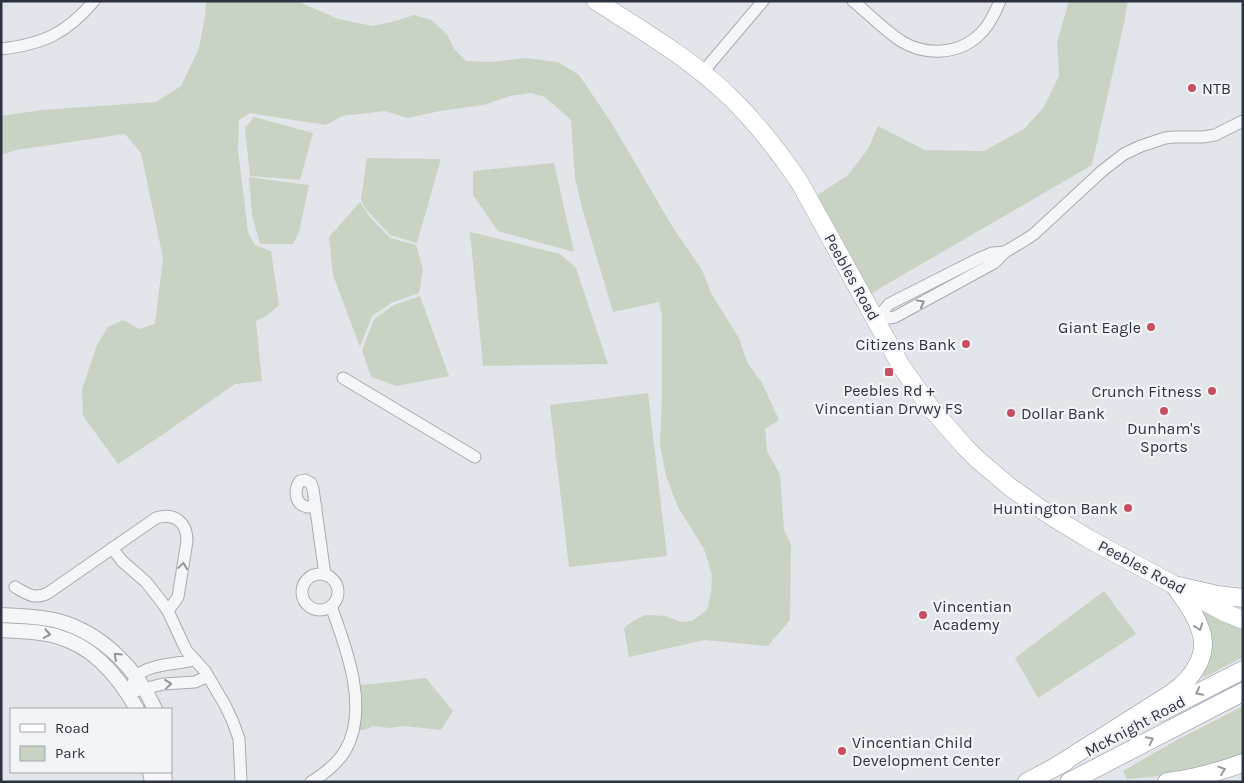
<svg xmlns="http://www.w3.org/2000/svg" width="1244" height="783" viewBox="0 0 1244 783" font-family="Karla,sans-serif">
	<rect width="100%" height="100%" fill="#e2e5ea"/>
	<g fill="#c8d3c4">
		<polygon points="206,1 297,1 338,19 373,26 399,20 414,15 431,20 447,34 454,49 466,61 490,62 526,58 558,62 579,75 611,122 672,226 702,270 712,295 739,338 747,362 762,383 779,420 765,429 767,451 780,475 784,530 791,545 790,620 768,646 704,640 629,657 624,628 633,621 645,615 666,616 680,622 692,621 707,610 711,594 712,575 704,549 678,507 666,476 660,445 662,394 662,315 659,302 613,312 582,208 575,178 571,120 545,97 531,93 510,96 484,105 440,111 408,118 385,111 342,116 326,125 250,113 239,120 238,151 248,232 255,245 271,251 279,305 265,317 256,321 262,381 235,384 159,437 118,464 83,416 82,389 97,345 108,327 123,320 139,329 155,324 163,258 141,153 125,134 16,150 1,155 1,116 42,110 156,102 181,86 199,48 205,16"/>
		<polygon points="1069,1 1128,1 1124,23 1092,165 882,287 864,299 810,200 848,175 868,149 878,126 925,150 984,151 1024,129 1044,107 1059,76 1057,42"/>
		<polygon points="254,117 313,133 300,180 250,176 245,128"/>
		<polygon points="367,158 441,159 417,243 390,235 365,208 361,199"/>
		<polygon points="554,163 574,252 498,231 473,195 473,171"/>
		<polygon points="249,177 309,185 299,232 293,244 260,244 252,215"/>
		<polygon points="360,202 369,216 390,238 416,245 423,269 419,293 391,303 372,316 360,347 333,275 329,237"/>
		<polygon points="470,232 560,254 576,268 608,364 483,366"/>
		<polygon points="420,296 449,376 397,386 371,377 362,350 374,319 394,305"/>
		<polygon points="648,393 667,556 569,567 550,405"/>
		<polygon points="1104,591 1136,634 1038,698 1015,658"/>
		<polygon points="1201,611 1243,629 1243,657 1205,677 1201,674"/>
		<polygon points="426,678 453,711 441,730 404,726 390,728 373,726 364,730 352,730 354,685 372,684"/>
		<polygon points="1243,706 1243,756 1181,774 1127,779 1123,771 1175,741"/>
	</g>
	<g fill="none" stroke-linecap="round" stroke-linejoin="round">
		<defs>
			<g id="minor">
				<path d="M853 1C869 14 884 30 901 41 925 56 959 55 980 34 989 26 995 13 1000 1"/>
				<path d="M1 49C43 44 66 34 94 1"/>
				<polyline points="702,73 763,1"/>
				<polyline points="876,320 895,317 994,263 1005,252 1025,240 1034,234 1102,171 1124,154 1141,146 1165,138 1174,137 1203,137 1215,135 1243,121"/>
				<polyline points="876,320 889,304 893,302 978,259 992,253 1005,252"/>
				<polyline points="343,378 475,457"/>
				<path d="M316 506C314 506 309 507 307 507 294 504 294 489 300 481L305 480 311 483 313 489 325 575"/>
				<polyline points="112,548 122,561 146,582 161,601 168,611 186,650 205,671 225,705 233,722 239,739 241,782"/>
				<circle cx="320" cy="592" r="18"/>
				<path d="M15 587C27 594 35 600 48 593L156 518C174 512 187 522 187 541L178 597 168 611"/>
				<path d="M132 685C133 682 134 680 136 677 146 664 179 664 195 660"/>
				<polyline points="128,693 163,684 195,682 208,676"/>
				<path d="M311 782C324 774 337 764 345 751 370 709 346 647 331 606"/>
			</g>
			<g id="tertiary">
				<path d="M1 615C20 616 40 616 58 621 102 633 137 669 155 709"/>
				<path d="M1 630C20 631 41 631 59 637 94 647 120 679 137 709"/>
				<polyline points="150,772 152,782"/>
				<polyline points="164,772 165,782"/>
			</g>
			<path id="primary" d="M596 1C643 31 693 60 733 100 758 125 780 153 800 183L901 366 930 407 965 447 977 459 1010 487 1051 516 1089 539 1226 613 1243 620"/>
			<g id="trunk">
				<polyline points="1174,585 1218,595 1243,598"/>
				<polyline points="1161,712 1243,670"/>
				<path d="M1055 767 1172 693C1194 677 1211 653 1199 626 1194 611 1183 598 1174 585"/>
				<polyline points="1027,782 1065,762"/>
				<polyline points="1069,782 1243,692"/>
				<path d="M1167 782C1193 779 1218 772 1243 763"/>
			</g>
		</defs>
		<use href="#minor" stroke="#a7acb4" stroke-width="13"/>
		<use href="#tertiary" stroke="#a7acb4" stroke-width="16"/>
		<use href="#primary" stroke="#a2aab5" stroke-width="19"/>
		<use href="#trunk" stroke="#8b93a0" stroke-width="19"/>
		<use href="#minor" stroke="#f5f6f8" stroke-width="11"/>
		<use href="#tertiary" stroke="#f5f6f8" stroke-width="14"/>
		<use href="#primary" stroke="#fff" stroke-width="18"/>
		<use href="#trunk" stroke="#fff" stroke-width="18"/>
	</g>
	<defs><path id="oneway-chevron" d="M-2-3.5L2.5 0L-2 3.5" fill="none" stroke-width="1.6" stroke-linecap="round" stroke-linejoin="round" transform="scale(1.25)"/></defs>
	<g stroke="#90949c">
		<use href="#oneway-chevron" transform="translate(921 303) rotate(-29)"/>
		<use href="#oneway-chevron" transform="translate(183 566) rotate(-82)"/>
		<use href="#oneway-chevron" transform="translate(47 634) rotate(10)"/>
		<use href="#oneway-chevron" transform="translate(117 656) rotate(-137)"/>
		<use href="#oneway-chevron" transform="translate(168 684) rotate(-6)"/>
	</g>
	<g stroke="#9599a0">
		<use href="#oneway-chevron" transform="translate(1199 627) rotate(70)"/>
		<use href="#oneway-chevron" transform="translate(1199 692) rotate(153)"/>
		<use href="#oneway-chevron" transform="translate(1150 740) rotate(-27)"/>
		<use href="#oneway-chevron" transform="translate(1222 770) rotate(-19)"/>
	</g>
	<g fill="#c84f61" stroke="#f2f4f7" stroke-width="2">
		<circle cx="1192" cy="88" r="5"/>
		<circle cx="1151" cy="327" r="5"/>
		<circle cx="966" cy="344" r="5"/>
		<rect x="884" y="367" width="10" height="10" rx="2.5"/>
		<circle cx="1212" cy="391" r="5"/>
		<circle cx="1164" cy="411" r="5"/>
		<circle cx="1011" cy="413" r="5"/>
		<circle cx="1128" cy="508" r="5"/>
		<circle cx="923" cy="615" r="5"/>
		<circle cx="842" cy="751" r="5"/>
	</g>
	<g text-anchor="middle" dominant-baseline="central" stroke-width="4.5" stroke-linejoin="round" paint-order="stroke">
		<g font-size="16" fill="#2b3341" stroke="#f2f4f7" text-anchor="start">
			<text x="1202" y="88">NTB</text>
			<text x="1141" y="327" text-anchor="end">Giant Eagle</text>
			<text x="956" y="344" text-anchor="end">Citizens Bank</text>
			<text x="889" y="390" text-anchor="middle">Peebles Rd +<tspan x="889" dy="18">Vincentian Drvwy FS</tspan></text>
			<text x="1202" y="391" text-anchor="end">Crunch Fitness</text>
			<text x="1021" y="413">Dollar Bank</text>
			<text x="1164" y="428" text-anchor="middle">Dunham's<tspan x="1164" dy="18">Sports</tspan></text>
			<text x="1118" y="508" text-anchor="end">Huntington Bank</text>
			<text x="933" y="606">Vincentian<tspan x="933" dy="18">Academy</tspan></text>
			<text x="852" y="742">Vincentian Child<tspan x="852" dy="18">Development Center</tspan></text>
		</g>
		<g font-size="16" fill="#2b3341" stroke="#f2f4f7">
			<text transform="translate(852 277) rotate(61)">Peebles Road</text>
			<text transform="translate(1142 567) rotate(28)">Peebles Road</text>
			<text transform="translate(1135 726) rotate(-28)">McKnight Road</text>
		</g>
	</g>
	<rect width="1244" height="783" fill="none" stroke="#2b3341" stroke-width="5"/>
	<rect x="10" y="708" width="162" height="65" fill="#f2f4f7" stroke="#a2a7ae"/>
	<rect x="20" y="724" width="25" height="8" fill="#ffffff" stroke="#a2a7ae"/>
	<text x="55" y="733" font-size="15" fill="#2b3341">Road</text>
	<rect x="20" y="746" width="25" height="15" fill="#c8d3c4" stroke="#a2a7ae"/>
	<text x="55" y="758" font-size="15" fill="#2b3341">Park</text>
</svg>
